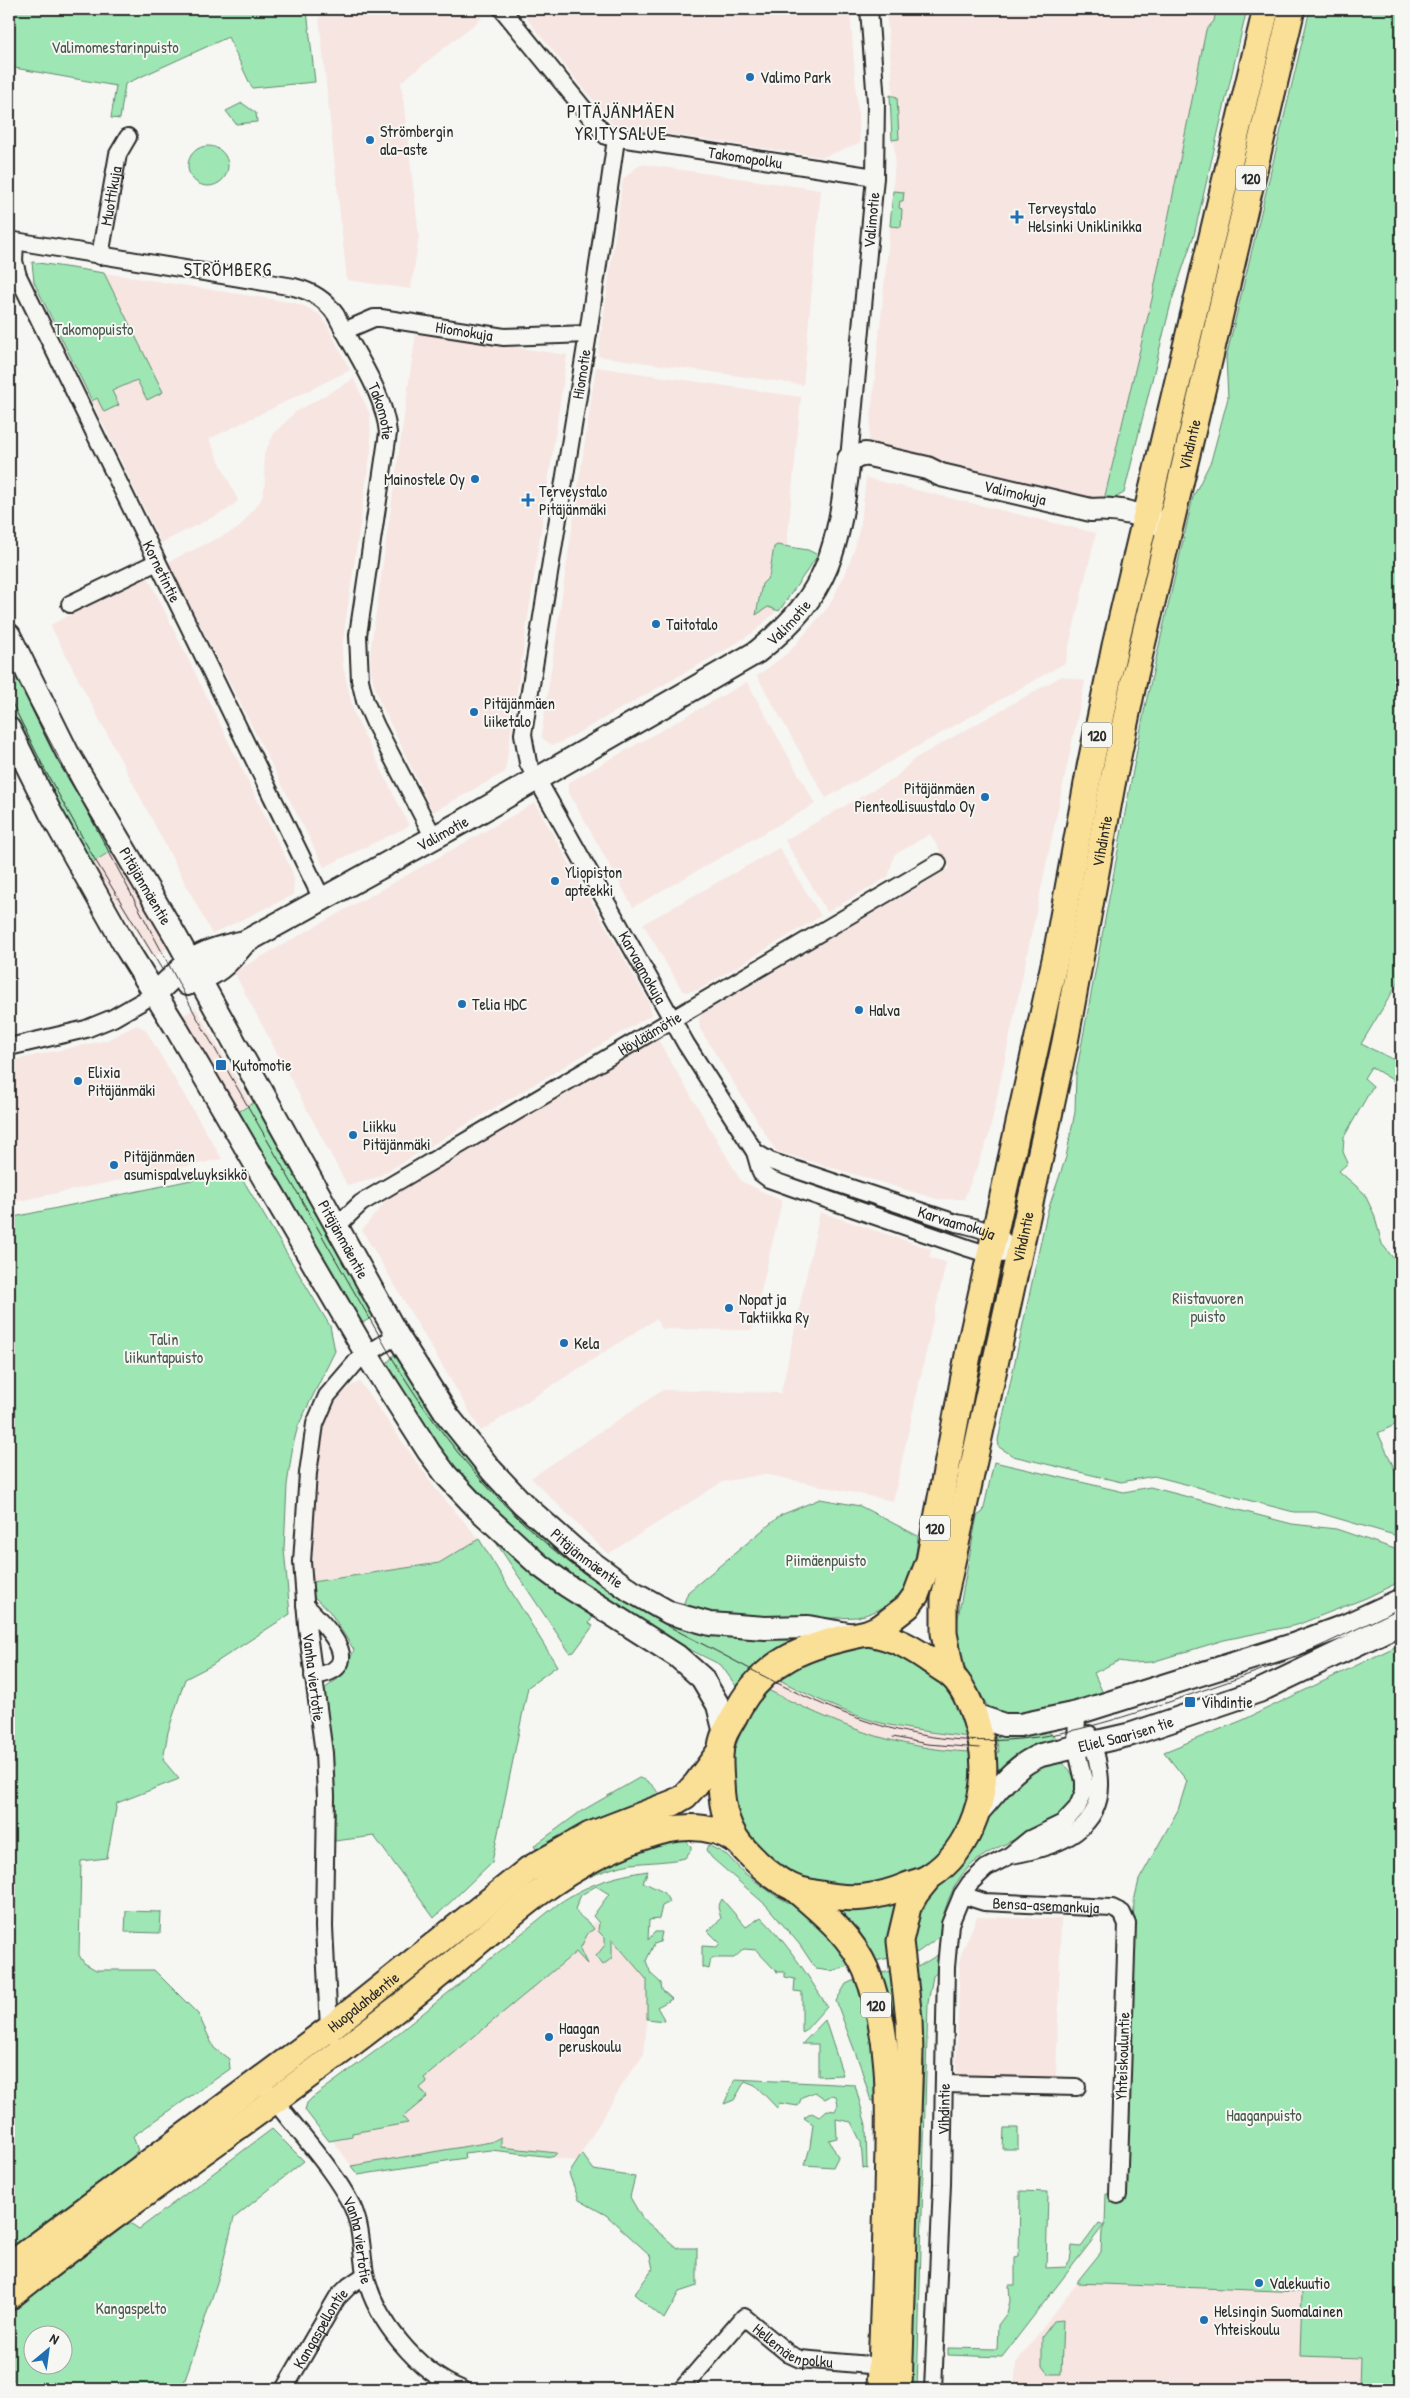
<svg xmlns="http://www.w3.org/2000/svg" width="1410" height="2398" viewBox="0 0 1410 2398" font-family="'Patrick Hand',sans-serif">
	<rect width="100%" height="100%" fill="#f6f6f2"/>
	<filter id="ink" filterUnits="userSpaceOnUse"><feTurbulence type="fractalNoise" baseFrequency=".02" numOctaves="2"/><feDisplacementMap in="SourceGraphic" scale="10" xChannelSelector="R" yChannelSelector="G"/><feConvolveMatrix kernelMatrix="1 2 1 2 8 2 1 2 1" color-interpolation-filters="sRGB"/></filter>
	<g filter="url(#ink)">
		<g fill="#f7e5e1">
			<polygon points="398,9 474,9 482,18 401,82 419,236 411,289 347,280 319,17"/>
			<polygon points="519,9 850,9 860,143 823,157 614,126"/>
			<polygon points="886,9 1216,9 1214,21 1206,30 1152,299 1103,504 868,447 892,207 895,158 892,76"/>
			<polygon points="641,164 821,190 803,385 598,356 623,179"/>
			<polygon points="104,273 295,303 308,308 320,315 328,327 350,370 209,439 238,501 227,510 161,543 92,401 153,372"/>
			<polygon points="416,333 567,355 505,772 433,812 379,700 372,677 370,654"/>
			<polygon points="596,367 801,397 781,607 755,631 732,646 560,743 552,745 542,738 542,731"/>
			<polygon points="354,379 370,415 371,449 345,626 342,648 343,666 354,714 409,826 324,867 168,562 239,528 261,500 265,486 264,454 275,432 297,411"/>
			<polygon points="866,478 1096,533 1065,663 826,798 757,676 789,652 829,606 845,574 854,551 861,522"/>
			<polygon points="148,577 292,871 294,879 293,895 212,934 50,625"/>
			<polygon points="1062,676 1085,681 988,1139 964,1199 937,1199 776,1151 700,1029 699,1021 701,1015 950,868 930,834 894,855 888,877 827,912 785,840 896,777 914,759"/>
			<polygon points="747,682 815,804 633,907 568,791 568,783"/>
			<polygon points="535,803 650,1004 651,1015 378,1177 347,1185 234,972"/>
			<polygon points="779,848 821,916 698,990 686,992 682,990 643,924"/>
			<polygon points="114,849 170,947 153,957 92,863"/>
			<polygon points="196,1008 251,1104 237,1112 182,1016"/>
			<polygon points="137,1025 145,1029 222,1159 9,1203 9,1061 107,1040"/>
			<polygon points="658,1040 741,1181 782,1201 752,1330 662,1329 656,1319 481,1431 362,1230 389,1197"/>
			<polygon points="820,1212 931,1249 929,1258 946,1262 893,1501 764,1474 722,1482 608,1554 531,1478 663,1390 781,1393"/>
			<polygon points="360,1382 435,1488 479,1539 439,1563 312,1582 311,1513 322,1423 339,1396 351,1386"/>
			<polygon points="778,1679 845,1711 877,1722 909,1729 969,1737 971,1752 938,1751 874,1737 807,1710 768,1690"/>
			<polygon points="977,1917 1061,1919 1056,2080 956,2077 960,1957"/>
			<polygon points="596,1921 647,1980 647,2019 644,2054 627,2077 576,2162 553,2157 491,2150 464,2153 465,2158 358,2175 329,2135"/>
			<polygon points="1101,2252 1321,2255 1360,2358 1359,2389 1014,2389 1016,2363"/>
		</g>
		<g fill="#9ee6b4" stroke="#648870" fill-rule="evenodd">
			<polygon points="9,9 311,9 307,10 315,82 252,88 228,37 125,84 120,119 111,118 116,86 9,67"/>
			<polygon points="1216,9 1247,9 1194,235 1171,303 1124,493 1103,504 1152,299 1206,30 1214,21"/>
			<polygon points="1310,9 1394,9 1401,17 1401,978 1361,1044 1397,1061 1401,1061 1401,1085 1371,1067 1364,1078 1373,1086 1344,1137 1343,1152 1348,1163 1339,1171 1364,1193 1374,1214 1382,1244 1401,1268 1401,1422 1378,1433 1401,1483 1401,1537 1316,1512 1294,1512 1154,1476 1121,1482 1013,1456 999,1447 998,1440 1047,1213 1066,1157 1075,1112 1076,1074 1145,707 1193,497 1211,461 1228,398 1226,358"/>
			<polygon points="890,95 897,97 899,139 892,140"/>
			<polygon points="242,103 256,113 257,122 236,124 226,111"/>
			<circle cx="208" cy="166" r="20"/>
			<polygon points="893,191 904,192 903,201 900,201 899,208 902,209 901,227 890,226"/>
			<polygon points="32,262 104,273 163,392 147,400 137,380 112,391 119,405 104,412 97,398 92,401 34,282"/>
			<polygon points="777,545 808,550 818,555 779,611 768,607 756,615 762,584 769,577 774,547"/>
			<polygon points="9,648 114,849 92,863 9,713"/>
			<polygon points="1098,771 1103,773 1028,1175 1020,1176 1042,1076"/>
			<polygon points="258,1100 378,1314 357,1326 235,1114"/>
			<path d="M232 1174 240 1177 246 1185 330 1326 335 1351 298 1426 293 1445 287 1485 284 1549 290 1614 212 1665 185 1679 168 1732 163 1760 179 1779 117 1803 107 1858 81 1861 79 1955 84 1963 96 1970H154L198 2014 214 2048 229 2059 230 2069 133 2136 138 2151C101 2191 49 2215 9 2252V1218L201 1178 222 1177Z"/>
			<path d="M396 1352 441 1415 663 1617 806 1636C777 1647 756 1663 736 1686L721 1665 650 1630 546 1563 447 1464 385 1366Z"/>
			<polygon points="994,1462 1124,1492 1150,1487 1292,1524 1336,1529 1401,1551 1401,1581 1366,1598 1297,1625 1224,1640 1152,1662 1132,1663 1118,1661 1094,1673 1105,1698 1014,1718 999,1714 987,1705 962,1663 955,1633 977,1516 983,1512"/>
			<path d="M820 1499 860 1506 918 1536C915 1579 902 1607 857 1617L755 1622 682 1608 688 1592 781 1515Z"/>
			<polygon points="479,1539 557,1666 528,1687 492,1862 434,1918 374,1836 335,1841 333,1772 324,1689 343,1675 354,1650 330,1612 314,1597 312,1582 439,1563"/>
			<polygon points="500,1541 594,1615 589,1623 593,1626 574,1652 570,1653 497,1544"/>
			<polygon points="1401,1644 1401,2389 1359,2389 1360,2358 1300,2356 1302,2292 1076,2283 1101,2252 1102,2231 1105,2224 1106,2194 1124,2194 1134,1901 1139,1880 1178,1810 1187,1781 1164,1752 1243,1720"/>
			<path d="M871 1646 902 1650 946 1686 962 1715 969 1737C938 1733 907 1730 877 1722 842 1712 810 1696 778 1679L813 1660Z"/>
			<path d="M768 1690C836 1724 893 1749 971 1752L972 1762 969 1800 958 1826 949 1840 928 1863 920 1869 865 1889 810 1881 777 1863 744 1830 734 1812 732 1760 734 1750 747 1717Z"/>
			<polygon points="1045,1729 1064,1744 998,1777 997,1752 999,1752 995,1733"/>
			<path d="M1060 1762C1070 1768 1074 1775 1076 1786 1079 1817 1028 1832 1007 1843 993 1850 979 1857 968 1868 951 1885 942 1914 939 1937L918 1952 912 1954 911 1942 921 1907 931 1892 967 1857 979 1840 993 1806 1021 1771Z"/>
			<path d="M639 1778C648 1779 657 1789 660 1797L538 1852 534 1846 580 1812Z"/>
			<path d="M685 1840 691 1846V1850L685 1858C668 1862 649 1862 631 1864 607 1868 586 1878 565 1889L564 1885 643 1846Z"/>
			<polygon points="708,1845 727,1855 743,1872 773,1894 816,1918 853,1965 831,1971 816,1969 800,1945 767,1906 712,1858 706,1850"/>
			<path d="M648 1871 643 1882 663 1892 670 1902 662 1906 659 1919 649 1920 648 1940 655 1932H662L660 1942 654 1944 646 1961 651 1974 661 1983 662 1990 672 1999 657 2007 665 2021 647 2019V1980L612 1939V1958L603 1965 596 1956 605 1945V1938L598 1931 599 1923 593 1916 609 1894 596 1886 581 1895 575 1909C580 1919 588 1920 594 1929L588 1933 580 1949 587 1964 576 1952 424 2078 427 2082 420 2088 427 2097 403 2117 408 2123 352 2133V2137L329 2141 305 2110 307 2103 312 2098 385 2044 558 1904C587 1884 614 1876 648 1871Z"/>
			<path d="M722 1899 746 1927 761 1917C788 1944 807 1974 827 2006L803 2033 802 2032V1992L794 1991 795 1979 785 1977V1972H777L756 1950 744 1949 734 1958H711L709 1969 702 1967V1946L717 1947 720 1943 708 1931 721 1919 718 1907Z"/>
			<polygon points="897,1901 889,1928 889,1958 871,1962 831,1905"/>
			<polygon points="126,1911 161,1912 160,1933 125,1932"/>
			<polygon points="941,1953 940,1970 933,1976 928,2003 917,2389 911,2389 924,2063 916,1968"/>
			<polygon points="891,1971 899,2054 876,1974"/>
			<polygon points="859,1978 865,1994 880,2100 871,2101 860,2065 836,2001 846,1984"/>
			<polygon points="825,2020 843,2075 818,2076 818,2044 802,2044"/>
			<polygon points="735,2079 855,2085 866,2125 867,2169 863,2168 861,2142 851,2122 836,2119 837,2138 829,2140 838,2157 833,2167 805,2165 810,2147 813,2124 804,2118 812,2113 819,2117 827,2110 835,2111 838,2105 836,2096 832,2095 825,2099 815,2092 802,2097 798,2106 779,2103 778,2109 755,2085 745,2081 734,2100 724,2104"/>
			<polygon points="1004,2128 1018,2128 1018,2149 1003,2149"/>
			<path d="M272 2129 304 2161 234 2218 221 2270 182 2389H9V2307L99 2241 130 2223 139 2229ZM32 2336H62V2366H32Z"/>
			<polygon points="501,2137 501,2147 557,2153 553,2157 491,2150 464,2153 465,2158 358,2175 351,2166 491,2142"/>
			<polygon points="582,2154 594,2170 635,2177 630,2197 642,2218 677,2248 697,2248 697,2286 679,2292 664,2319 634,2294 653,2269 650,2255 606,2215 579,2200 569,2174"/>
			<polygon points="1020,2191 1048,2192 1046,2268 1066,2267 1070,2261 1072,2246 1081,2247 1099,2223 1104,2225 1002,2357 948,2355 948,2348 997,2349 998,2325 1007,2313 1010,2301 1009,2285 1015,2285 1015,2257 1019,2256"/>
			<polygon points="1063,2320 1061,2374 1048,2374 1042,2366 1042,2337 1054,2321"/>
		</g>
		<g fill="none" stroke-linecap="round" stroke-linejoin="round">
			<defs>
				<g id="street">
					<path id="s1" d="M502 9 606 136 875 177"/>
					<path id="s2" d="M616 139 588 334 523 734 528 763 686 1044 755 1152 761 1173 769 1179 794 1188 968 1248 990 1255 1019 1252"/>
					<path id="s3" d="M9 240 294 287C313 292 325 299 336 315 354 352 384 391 388 433L358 635 360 680 365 701 376 726 434 838"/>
					<path id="s4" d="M15 243 14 261 18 276 322 899"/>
					<path id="s5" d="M100 256 118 154 128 137"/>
					<path id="s6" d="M344 331 374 318H381L504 337 588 334"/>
					<path id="s7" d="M849 459 875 177 876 102 869 9"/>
					<polyline points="70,604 157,562"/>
					<polyline points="9,1047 86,1029 113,1018 155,994"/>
					<path id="s8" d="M755 1152 770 1161 956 1223C973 1226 989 1230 1003 1240"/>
					<path id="s9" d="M337 1226 361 1203 938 863"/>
					<path d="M305 1605C326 1626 370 1669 313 1676"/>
					<path d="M1011 1855C1058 1847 1108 1829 1099 1771 1097 1758 1095 1746 1089 1734"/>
					<path id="s10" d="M962 1895 984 1902 1112 1908 1122 1913 1127 1924 1118 2195"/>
					<polyline points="331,2035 329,2029 324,1927 326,1796 324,1753 307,1626 302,1562 308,1473 315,1424 327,1396 357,1361 397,1335"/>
					<polyline points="944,2084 1077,2087"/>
					<path id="s11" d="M269 2093C296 2130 331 2165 352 2206 362 2227 361 2251 365 2273 374 2319 418 2372 461 2389"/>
					<path id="s12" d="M284 2389 337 2298 349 2286 365 2275"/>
					<path id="s13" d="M682 2389 744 2317 789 2354 800 2359 881 2366"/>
					<path id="s14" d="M933 2389 942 2184 946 1967 950 1924 962 1895 970 1883 986 1868 1009 1856 1030 1839 1063 1823 1077 1808 1084 1792V1781L1076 1747 1077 1713"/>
				</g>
				<g id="secondary">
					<path id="s15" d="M849 459 865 454 927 468 941 475 1091 510C1117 508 1139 513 1162 525"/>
					<path id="s16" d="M9 635 67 752 176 937 397 1335 448 1416 492 1471 522 1503 577 1552 631 1591 670 1613 710 1624 765 1628 808 1627 854 1635"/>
					<polyline points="9,729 50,812 127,949 175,1026 367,1355 429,1452 447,1476 478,1509 539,1565 566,1585 677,1656 702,1678 718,1705 725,1733"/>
					<path d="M187 984C216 975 226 965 245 942"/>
					<path id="s17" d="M155 994C189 961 196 951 245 942L464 821 757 652C831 593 838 547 849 459"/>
					<polyline points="974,1715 1004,1725 1020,1725 1077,1713 1293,1645 1347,1625 1401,1600"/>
					<path id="s18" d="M976 1814C997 1792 1011 1767 1041 1755L1132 1734 1259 1691 1401 1623"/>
				</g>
				<g id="primary">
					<polyline points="867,1633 881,1627 908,1606 916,1595 929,1561 969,1350 1056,955 1090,767 1115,646 1266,9"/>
					<path d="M867 1633C894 1637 913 1648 935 1664 940 1668 947 1671 952 1676 968 1691 976 1719 981 1740 991 1788 973 1849 929 1877 922 1881 913 1883 906 1886 877 1898 851 1901 820 1894 811 1892 800 1891 792 1887 774 1879 759 1865 746 1851 727 1832 722 1809 721 1783 720 1766 718 1748 725 1733 728 1727 732 1721 735 1715 762 1659 810 1644 867 1633Z"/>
					<path id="s19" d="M952 1676 944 1633V1599L1065 1042 1112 785 1135 675 1292 9"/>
					<path d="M797 1891C824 1914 852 1937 866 1970 895 2041 888 2121 887 2196 885 2260 883 2325 880 2389"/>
					<path id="s20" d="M9 2266 329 2029 528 1870 590 1835 673 1803 685 1796 696 1784 720 1751"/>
					<path d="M9 2297C127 2202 255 2118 376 2025 410 1999 443 1972 476 1944 515 1911 552 1879 598 1856 640 1836 694 1812 736 1841"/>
					<polyline points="899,2389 910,2053 909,2019 900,1941 908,1907 916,1893 929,1877"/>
				</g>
			</defs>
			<use href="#street" stroke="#2b2b2b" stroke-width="20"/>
			<use href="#secondary" stroke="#2b2b2b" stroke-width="26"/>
			<use href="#primary" stroke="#2b2b2b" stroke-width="29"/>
			<use href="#street" stroke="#f6f6f2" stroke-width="16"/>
			<use href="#secondary" stroke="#f6f6f2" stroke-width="22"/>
			<use href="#primary" stroke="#fadf96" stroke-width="25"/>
			<g stroke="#2b2b2b" stroke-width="1">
				<path d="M9 664 195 1014 391 1356C446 1448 515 1528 605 1588 645 1616 690 1637 733 1660 823 1708 901 1746 1006 1740 1064 1737 1118 1719 1172 1701 1209 1688 1246 1676 1283 1662 1323 1646 1362 1626 1401 1608"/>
				<polyline points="9,697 46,772 94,858 163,971"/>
				<polyline points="893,1737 927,1744 980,1748"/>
			</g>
		</g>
	</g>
	<g fill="#1f6fb2" stroke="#f6f6f2" stroke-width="2">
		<circle cx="750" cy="77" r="5"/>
		<circle cx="370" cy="140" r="5"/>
		<path d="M1014.5 209.5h5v5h5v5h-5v5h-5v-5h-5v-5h5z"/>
		<circle cx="475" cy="479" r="5"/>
		<path d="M525.5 492.5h5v5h5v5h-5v5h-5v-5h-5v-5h5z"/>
		<circle cx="656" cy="624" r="5"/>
		<circle cx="474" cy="712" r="5"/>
		<circle cx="985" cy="797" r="5"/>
		<circle cx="555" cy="881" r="5"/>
		<circle cx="462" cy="1004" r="5"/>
		<circle cx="859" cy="1010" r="5"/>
		<rect x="215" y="1059" width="12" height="12" rx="2.5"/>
		<circle cx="78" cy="1081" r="5"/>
		<circle cx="353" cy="1135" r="5"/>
		<circle cx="114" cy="1165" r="5"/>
		<circle cx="729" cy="1308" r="5"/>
		<circle cx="564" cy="1343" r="5"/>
		<rect x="1184" y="1696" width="12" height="12" rx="2.5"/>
		<circle cx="549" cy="2037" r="5"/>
		<circle cx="1259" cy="2283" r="5"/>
		<circle cx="1204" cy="2320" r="5"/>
	</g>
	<g text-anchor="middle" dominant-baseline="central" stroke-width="4" stroke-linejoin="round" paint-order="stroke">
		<g fill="#f6f6f2" stroke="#686867" stroke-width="1">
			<rect x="1236" y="165.5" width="30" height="25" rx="4"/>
			<rect x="1082" y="722.5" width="30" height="25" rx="4"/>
			<rect x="920" y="1515.5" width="30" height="25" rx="4"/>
			<rect x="861" y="1992.5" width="30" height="25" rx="4"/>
		</g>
		<g font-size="15" font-weight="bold" fill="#2b2b2b">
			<text x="1251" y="178">120</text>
			<text x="1097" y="735">120</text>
			<text x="935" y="1528">120</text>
			<text x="876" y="2005">120</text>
		</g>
		<g font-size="16" fill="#485a4d" stroke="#f6f6f2">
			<text x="115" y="47">Valimomestarinpuisto</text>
			<text x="94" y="329">Takomopuisto</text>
			<text x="1208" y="1298">Riistavuoren<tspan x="1208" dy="18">puisto</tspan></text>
			<text x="164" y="1339">Talin<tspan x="164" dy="18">liikuntapuisto</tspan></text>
			<text x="826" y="1560">Piimäenpuisto</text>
			<text x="1264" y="2115">Haaganpuisto</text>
			<text x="131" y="2308">Kangaspelto</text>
		</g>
		<g font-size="16" fill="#2b2b2b" stroke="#f6f6f2" text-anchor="start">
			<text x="760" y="77">Valimo Park</text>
			<text x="380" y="131">Strömbergin<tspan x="380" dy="18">ala-aste</tspan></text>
			<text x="1028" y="208">Terveystalo<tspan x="1028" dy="18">Helsinki Uniklinikka</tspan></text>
			<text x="465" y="479" text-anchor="end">Mainostele Oy</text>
			<text x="539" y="491">Terveystalo<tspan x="539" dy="18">Pitäjänmäki</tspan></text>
			<text x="666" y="624">Taitotalo</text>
			<text x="484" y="703">Pitäjänmäen<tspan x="484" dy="18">liiketalo</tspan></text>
			<text x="975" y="788" text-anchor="end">Pitäjänmäen<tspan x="975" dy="18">Pienteollisuustalo Oy</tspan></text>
			<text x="565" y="872">Yliopiston<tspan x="565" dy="18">apteekki</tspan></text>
			<text x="472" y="1004">Telia HDC</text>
			<text x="869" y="1010">Halva</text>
			<text x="232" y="1065">Kutomotie</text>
			<text x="88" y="1072">Elixia<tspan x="88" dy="18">Pitäjänmäki</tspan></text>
			<text x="363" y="1126">Liikku<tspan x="363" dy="18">Pitäjänmäki</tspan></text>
			<text x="124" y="1156">Pitäjänmäen<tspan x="124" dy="18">asumispalveluyksikkö</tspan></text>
			<text x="739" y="1299">Nopat ja<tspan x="739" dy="18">Taktiikka Ry</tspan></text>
			<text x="574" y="1343">Kela</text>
			<text x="1201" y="1702">Vihdintie</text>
			<text x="559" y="2028">Haagan<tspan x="559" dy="18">peruskoulu</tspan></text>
			<text x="1269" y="2283">Valekuutio</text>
			<text x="1214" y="2311">Helsingin Suomalainen<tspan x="1214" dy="18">Yhteiskoulu</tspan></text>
		</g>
		<g font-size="16" fill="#2b2b2b" stroke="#f6f6f2">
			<text stroke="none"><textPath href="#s1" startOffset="305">Takomopolku</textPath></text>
			<text stroke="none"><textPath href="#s5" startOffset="61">Muottikuja</textPath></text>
			<text stroke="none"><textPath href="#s7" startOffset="240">Valimotie</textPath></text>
			<text stroke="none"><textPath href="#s6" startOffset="124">Hiomokuja</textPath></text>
			<text transform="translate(581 374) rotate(-81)">Hiomotie</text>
			<text stroke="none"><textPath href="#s3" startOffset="448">Takomotie</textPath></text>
			<text stroke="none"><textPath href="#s19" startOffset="1258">Vihdintie</textPath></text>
			<text stroke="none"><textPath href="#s15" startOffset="172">Valimokuja</textPath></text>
			<text stroke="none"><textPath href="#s4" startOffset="362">Kornetintie</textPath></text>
			<text stroke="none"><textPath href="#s17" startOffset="738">Valimotie</textPath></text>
			<text stroke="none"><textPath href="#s17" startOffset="332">Valimotie</textPath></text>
			<text stroke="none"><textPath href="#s19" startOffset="852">Vihdintie</textPath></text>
			<text stroke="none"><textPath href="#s16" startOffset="286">Pitäjänmäentie</textPath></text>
			<text stroke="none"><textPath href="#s2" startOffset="866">Karvaamokuja</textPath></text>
			<text stroke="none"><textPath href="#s9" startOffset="368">Höyläämötie</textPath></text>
			<text stroke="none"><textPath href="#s8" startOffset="214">Karvaamokuja</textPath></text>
			<text stroke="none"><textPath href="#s19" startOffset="448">Vihdintie</textPath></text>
			<text stroke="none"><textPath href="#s16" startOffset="691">Pitäjänmäentie</textPath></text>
			<text stroke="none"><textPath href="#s16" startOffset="1096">Pitäjänmäentie</textPath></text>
			<text transform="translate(314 1677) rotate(83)">Vanha viertotie</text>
			<text stroke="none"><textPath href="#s18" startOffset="176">Eliel Saarisen tie</textPath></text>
			<text stroke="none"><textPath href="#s10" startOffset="85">Bensa-asemankuja</textPath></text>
			<text stroke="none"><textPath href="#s20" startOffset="442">Huopalahdentie</textPath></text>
			<text transform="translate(1122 2056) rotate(-88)">Yhteiskouluntie</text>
			<text stroke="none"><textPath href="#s14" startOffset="280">Vihdintie</textPath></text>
			<text stroke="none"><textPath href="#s11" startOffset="175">Vanha viertotie</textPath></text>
			<text stroke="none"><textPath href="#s12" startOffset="71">Kangaspellontie</textPath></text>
			<text stroke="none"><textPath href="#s13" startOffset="154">Hellemäenpolku</textPath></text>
		</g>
		<g font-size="18" letter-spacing="1" fill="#2b2b2b" stroke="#f6f6f2">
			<text x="228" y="269">STRÖMBERG</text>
		</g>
		<g font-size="19" letter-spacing="1" fill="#2b2b2b" stroke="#f6f6f2">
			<text x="621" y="111">PITÄJÄNMÄEN<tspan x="621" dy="22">YRITYSALUE</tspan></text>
		</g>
	</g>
	<rect width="1410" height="2398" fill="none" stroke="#f6f6f2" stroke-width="30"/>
	<rect x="15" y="15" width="1380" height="2368" fill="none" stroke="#2b2b2b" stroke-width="2" filter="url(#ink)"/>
	<g transform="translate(48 2350) rotate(29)"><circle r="24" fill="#f6f6f2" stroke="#a5a5a2"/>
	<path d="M0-4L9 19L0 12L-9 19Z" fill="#1f6fb2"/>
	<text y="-8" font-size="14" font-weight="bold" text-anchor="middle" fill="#2b2b2b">N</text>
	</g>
</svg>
